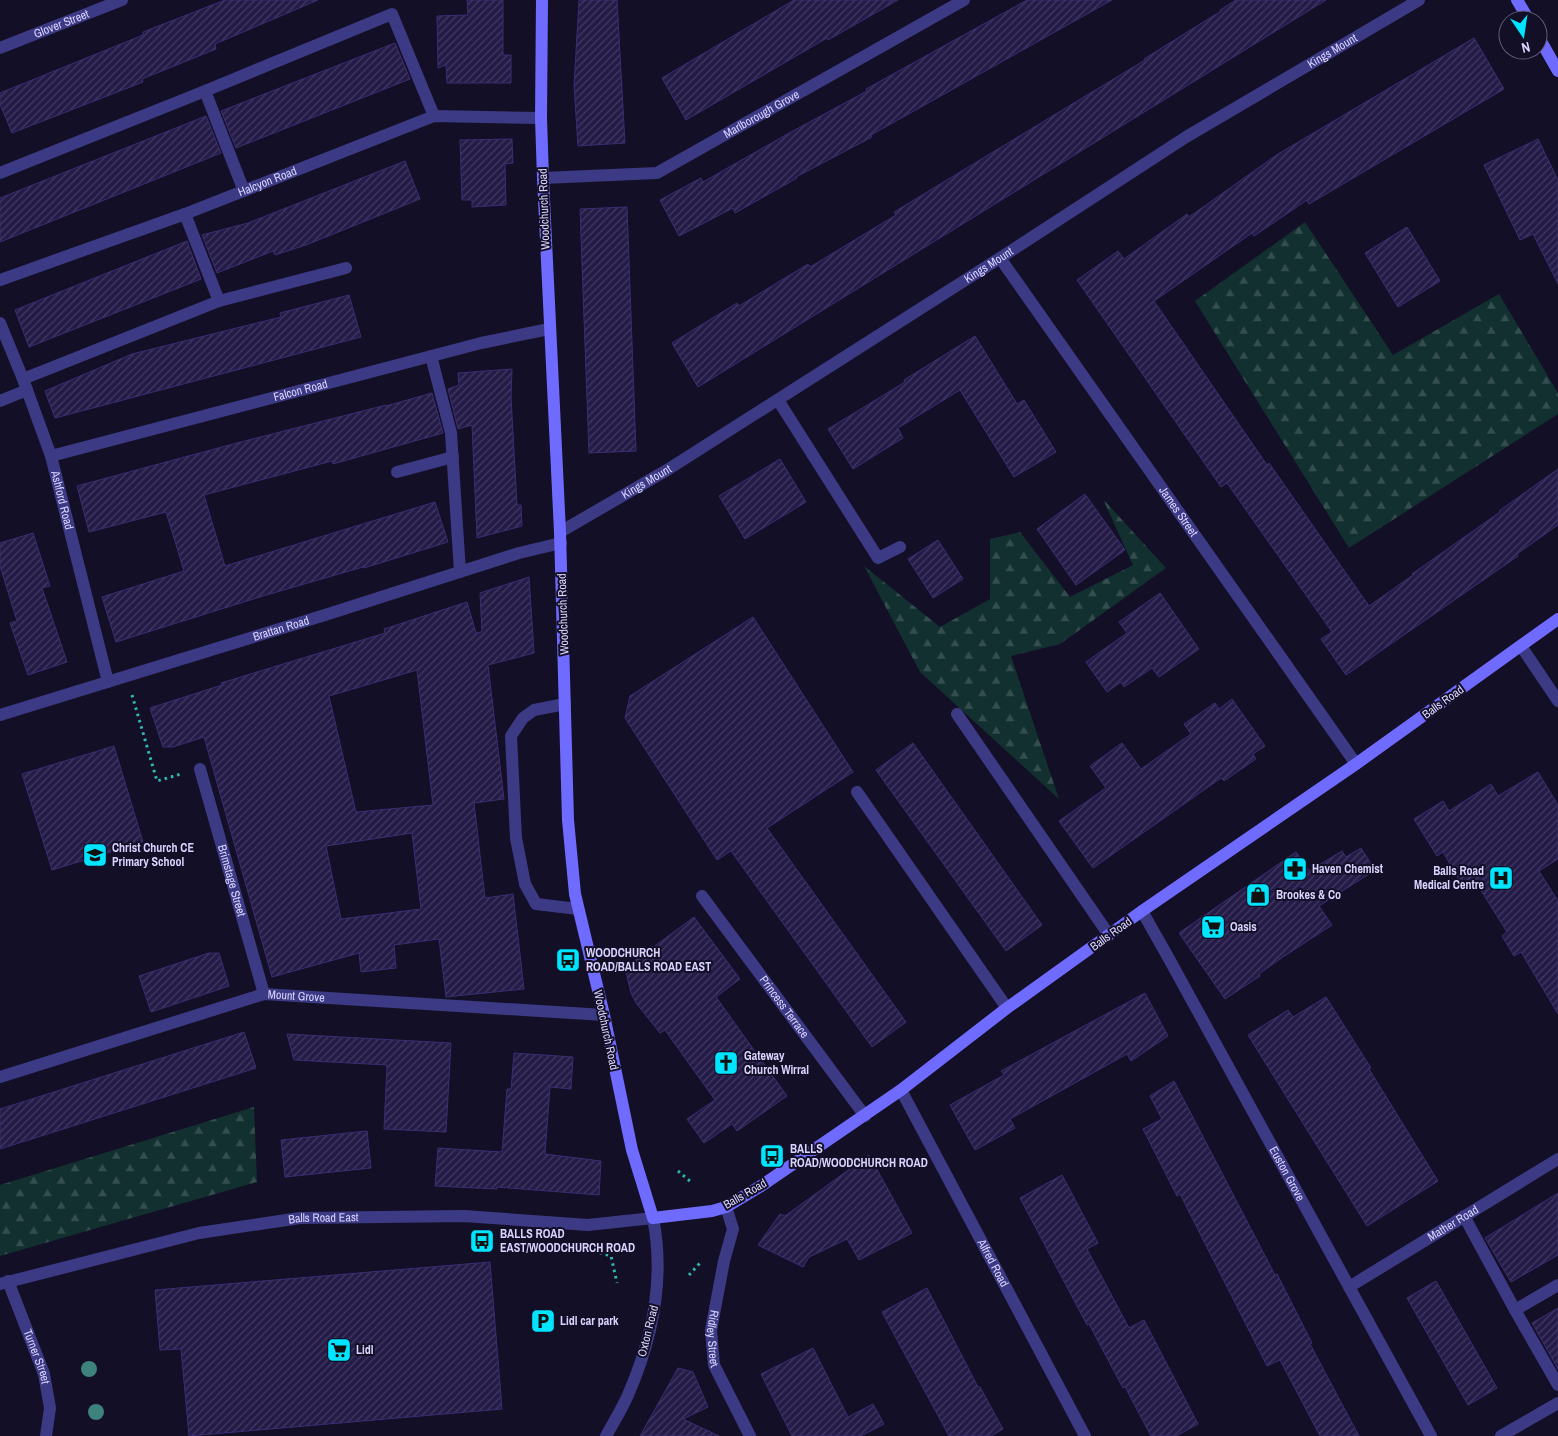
<svg xmlns="http://www.w3.org/2000/svg" width="1558" height="1436" viewBox="0 0 1558 1436" font-family="'Archivo Narrow',sans-serif">
	<defs>
		<pattern id="forest-firs" width="22" height="20" patternUnits="userSpaceOnUse" patternTransform="scale(1.25)"><rect width="22" height="20" fill="#12302f"/><path d="M5 1l3.5 6h-7zM16 11l3.5 6h-7z" fill="#344d4e"/></pattern>
		<pattern id="building-hatch" width="6" height="6" patternUnits="userSpaceOnUse" patternTransform="scale(1.25)"><rect width="6" height="6" fill="#241b47"/><path d="M-1 1l2-2M0 6l6-6M5 7l2-2" fill="none" stroke="#433b63"/></pattern>
	</defs>
	<rect width="100%" height="100%" fill="#130f26"/>
	<g fill="url(#forest-firs)">
		<polygon points="1305,222 1393,355 1499,294 1558,393 1558,414 1349,548 1195,301"/>
		<polygon points="1103,499 1166,568 1060,644 1011,656 1059,799 920,672 864,566 940,627 990,599 990,539 1020,532 1070,597 1133,565"/>
		<polygon points="254,1107 257,1182 0,1256 0,1185"/>
	</g>
	<g fill="url(#building-hatch)" stroke="#3b2d73" fill-rule="evenodd">
		<polygon points="225,0 318,0 215,44 216,49 142,79 143,82 12,133 0,104 0,93 143,35 143,32"/>
		<polygon points="467,0 503,0 503,55 511,55 511,83 447,83 446,65 438,68 437,16 468,15"/>
		<polygon points="579,0 617,0 625,143 578,146 574,86"/>
		<polygon points="794,0 898,0 828,40 827,38 686,120 662,78"/>
		<polygon points="1027,0 1112,0 871,135 872,137 796,177 797,178 735,213 733,208 679,236 660,200 701,178 703,182 791,132 867,91 866,89"/>
		<polygon points="1236,0 1326,0 698,387 672,343 737,303 739,306 808,264 810,267 896,215 894,212 1145,60 1144,59 1221,11 1220,10"/>
		<polygon points="1474,38 1504,89 1309,204 1307,200 1254,236 1252,233 1154,301 1267,465 1269,463 1369,606 1413,575 1412,574 1500,512 1499,511 1558,469 1558,525 1517,554 1518,556 1346,675 1321,639 1332,632 1227,483 1221,487 1077,280 1118,251 1124,259 1187,214 1189,217 1278,154"/>
		<polygon points="395,43 410,79 236,148 221,111"/>
		<polygon points="206,116 221,153 0,242 0,198"/>
		<polygon points="512,139 513,163 505,164 506,205 472,207 472,200 462,200 460,140"/>
		<polygon points="1538,139 1558,180 1558,284 1533,234 1520,240 1484,165"/>
		<polygon points="405,161 420,199 306,245 275,255 273,251 217,273 202,235 248,223"/>
		<polygon points="627,207 636,451 589,453 580,209"/>
		<polygon points="1407,227 1440,281 1398,307 1365,253"/>
		<polygon points="187,241 201,279 29,347 15,310"/>
		<polygon points="349,295 361,337 55,418 45,391 132,354 281,317 280,313"/>
		<polygon points="975,336 1017,404 1024,400 1056,452 1014,477 960,390 898,428 903,438 853,469 828,429 905,382 904,380"/>
		<polygon points="512,369 511,397 517,505 521,505 522,526 477,538 472,425 458,429 448,389 459,385 458,373"/>
		<polygon points="432,393 443,433 333,464 332,461 204,495 225,566 435,502 448,542 364,568 363,567 263,596 116,642 102,597 184,571 166,512 89,532 77,486 233,444 386,405 386,406"/>
		<polygon points="780,459 806,502 745,539 719,496"/>
		<polygon points="1085,494 1125,550 1076,585 1037,529"/>
		<polygon points="33,533 50,586 42,588 67,662 28,675 10,623 17,621 0,566 0,543"/>
		<polygon points="938,540 963,579 933,598 908,559"/>
		<path d="M529 577 534 653 488 665 504 799 474 803 485 898 513 894 524 989 446 997 439 939 394 945 396 968 361 972 359 953 272 977 204 737 173 747H163L150 708 222 685 221 683 385 633 384 629 467 602 476 633 482 632 480 593ZM417 670 433 805 356 812 329 696ZM412 833 421 909 341 919 326 846Z"/>
		<polygon points="1160,593 1199,649 1159,677 1152,668 1124,687 1121,682 1107,692 1086,662 1127,633 1119,622"/>
		<polygon points="753,617 853,772 767,828 906,1022 872,1047 731,851 717,860 625,718 630,696"/>
		<polygon points="1232,699 1265,746 1253,754 1256,759 1224,781 1221,778 1093,868 1059,821 1106,788 1090,766 1122,743 1141,769 1191,734 1184,724 1215,703 1219,709"/>
		<polygon points="913,743 1042,925 1006,951 876,770"/>
		<polygon points="114,746 143,842 52,870 22,774"/>
		<polygon points="1538,772 1558,805 1558,859 1539,871 1558,901 1558,1014 1521,952 1514,956 1502,936 1507,932 1477,884 1466,891 1443,852 1437,856 1414,819 1443,801 1449,811 1491,784 1498,796"/>
		<polygon points="1361,848 1375,870 1319,906 1332,925 1283,957 1259,974 1260,976 1225,999 1179,933 1296,852 1309,871 1342,851 1346,857"/>
		<polygon points="694,917 740,979 716,997 787,1096 737,1131 732,1124 704,1143 687,1119 715,1100 665,1030 660,1033 636,1003 631,993 625,968"/>
		<polygon points="209,953 219,953 229,986 151,1012 139,976"/>
		<polygon points="1145,993 1168,1036 1131,1061 1127,1054 1010,1119 1015,1128 975,1150 950,1105 1004,1075 1001,1071"/>
		<polygon points="1326,997 1371,1068 1369,1069 1438,1181 1367,1226 1248,1035 1288,1010 1293,1017"/>
		<polygon points="244,1032 256,1068 0,1149 0,1109"/>
		<polygon points="287,1034 451,1043 446,1132 384,1129 387,1065 294,1060"/>
		<polygon points="514,1053 573,1057 571,1089 550,1087 545,1154 601,1161 599,1195 497,1187 497,1189 435,1186 438,1148 502,1152 507,1089 511,1089"/>
		<polygon points="1174,1081 1275,1275 1277,1274 1312,1343 1310,1344 1359,1436 1320,1436 1280,1360 1267,1366 1180,1194 1177,1196 1143,1129 1162,1119 1150,1096"/>
		<polygon points="367,1131 371,1168 285,1177 281,1140"/>
		<polygon points="869,1155 912,1233 859,1260 847,1239 809,1257 803,1267 758,1245 780,1214 785,1216"/>
		<polygon points="1062,1175 1098,1243 1087,1249 1129,1328 1144,1320 1198,1424 1176,1436 1151,1436 1125,1387 1123,1388 1089,1324 1087,1325 1020,1198"/>
		<polygon points="1558,1193 1558,1255 1511,1282 1485,1238"/>
		<polygon points="490,1262 502,1409 189,1436 181,1349 160,1350 155,1290"/>
		<polygon points="1436,1281 1497,1388 1468,1405 1407,1298"/>
		<polygon points="927,1288 978,1387 980,1387 1003,1429 991,1436 949,1436 882,1312"/>
		<polygon points="1558,1308 1558,1369 1532,1323"/>
		<polygon points="813,1348 848,1417 873,1404 884,1424 861,1436 792,1436 761,1374"/>
		<polygon points="678,1368 693,1372 708,1407 683,1419 719,1436 640,1436"/>
	</g>
	<g fill="none" stroke-linecap="round" stroke-linejoin="round">
		<g stroke="#2fb8b0" stroke-width="3" stroke-dasharray="2.5 4" stroke-linecap="butt">
			<polyline points="132,695 157,781 181,774"/>
			<polyline points="678,1171 691,1182"/>
			<polyline points="587,1249 611,1256 617,1283"/>
			<polyline points="689,1275 700,1263"/>
		</g>
		<g stroke="#3d3a85" stroke-width="12">
			<polyline points="205,91 244,191"/>
			<polyline points="0,173 205,91 392,14 434,116"/>
			<polyline points="185,214 219,301"/>
			<polyline points="431,356 451,433 460,572"/>
			<polyline points="23,379 219,301 346,268"/>
			<polyline points="778,400 878,558 900,547"/>
			<polyline points="0,401 27,390"/>
			<polyline points="397,472 453,457"/>
			<polyline points="1521,646 1558,701"/>
			<polyline points="565,704 534,710 523,718 511,736 516,838 525,884 536,904 578,909"/>
			<polyline points="857,792 1007,1008"/>
			<polyline points="1464,1216 1515,1310"/>
			<polyline points="1558,1285 1515,1310 1558,1385"/>
		</g>
		<g stroke="#3d3a85" stroke-width="12">
			<path id="s1" d="M0 48 122 0"/>
			<path id="s2" d="M543 178 657 173 964 0"/>
			<path id="s3" d="M1000 258 1356 764"/>
			<path id="s4" d="M0 280 185 214 434 116 541 118"/>
			<path id="s5" d="M0 323 23 379 51 456 108 682"/>
			<path id="s6" d="M51 456 481 343 549 329"/>
			<path id="s7" d="M560 532 667 470 1000 258 1186 137 1419 0"/>
			<polyline points="957,714 1109,935"/>
			<path id="s8" d="M0 715 325 615 519 553 561 543"/>
			<path id="s9" d="M200 769 264 994"/>
			<path id="s10" d="M702 896 865 1116"/>
			<path id="s11" d="M1142 911 1168 957 1431 1436"/>
			<path id="s12" d="M0 1077 264 994 604 1015"/>
			<path id="s13" d="M901 1090 1085 1436"/>
			<path id="s14" d="M726 1207 733 1229 724 1261 711 1330 714 1365 750 1436"/>
			<path id="s15" d="M8 1281 44 1374 50 1408 46 1436"/>
			<path id="s16" d="M0 1284 199 1233 300 1218 464 1216 588 1225 653 1218C665 1278 652 1340 628 1395 622 1409 613 1423 606 1436"/>
			<path id="s17" d="M1349 1287 1558 1159"/>
			<polyline points="1501,1436 1558,1403"/>
		</g>
		<g stroke="#6f6bff" stroke-width="12">
			<polyline points="542,0 541,118 543,178 560,532 568,820 575,894 604,1015 632,1150 653,1218 712,1211 726,1207 761,1186 901,1090 1007,1008 1142,911 1356,764 1558,619"/>
			<polyline points="1517,0 1529,20"/>
			<polyline points="1538,36 1558,71"/>
		</g>
	</g>
	<g fill="#3d827b">
		<circle cx="89" cy="1369" r="8"/>
		<circle cx="96" cy="1412" r="8"/>
	</g>
	<defs>
		<symbol id="school-square" viewBox="-11 -11 22 22"><rect x="-9" y="-9" width="18" height="18" rx="4" fill="#00e5ff" stroke="#130f26"/><path d="M0-5L7-2L0 1L-7-2ZM-4 1L0 2.5L4 1V4Q0 6-4 4Z" fill="#111"/></symbol>
		<symbol id="pharmacy-square" viewBox="-11 -11 22 22"><rect x="-9" y="-9" width="18" height="18" rx="4" fill="#00e5ff" stroke="#130f26"/><path d="M-2-6h4v4h4v4h-4v4h-4v-4h-4v-4h4Z" fill="#111"/></symbol>
		<symbol id="hospital-square" viewBox="-11 -11 22 22"><rect x="-9" y="-9" width="18" height="18" rx="4" fill="#00e5ff" stroke="#130f26"/><path d="M-5-5h3v3.5h4V-5h3V5h-3V1.5h-4V5h-3Z" fill="#111"/></symbol>
		<symbol id="shop-square" viewBox="-11 -11 22 22"><rect x="-9" y="-9" width="18" height="18" rx="4" fill="#00e5ff" stroke="#130f26"/><path d="M-5-2.5h2.3a2.7 3.5 0 0 1 5.4 0H5L5.5 6h-11ZM-1.5-2.5h3a1.5 2.3 0 0 0-3 0Z" fill="#111"/></symbol>
		<symbol id="supermarket-square" viewBox="-11 -11 22 22"><rect x="-9" y="-9" width="18" height="18" rx="4" fill="#00e5ff" stroke="#130f26"/><path d="M-6-5.5h2.5l.6 2H6L4.5 2H-2.5L-4.4-4H-6ZM-1.5 3.2a1.3 1.3 0 1 0 .1 0ZM3 3.2a1.3 1.3 0 1 0 .1 0Z" fill="#111"/></symbol>
		<symbol id="bus-square" viewBox="-11 -11 22 22"><rect x="-9" y="-9" width="18" height="18" rx="4" fill="#00e5ff" stroke="#130f26"/><path d="M-5-6H5V4H4V6H2V4H-2V6H-4V4H-5ZM-3.5-4V0h7V-4ZM-3.5 1.2v1.5H-2V1.2ZM2 1.2v1.5H3.5V1.2Z" fill="#111"/></symbol>
		<symbol id="church-square" viewBox="-11 -11 22 22"><rect x="-9" y="-9" width="18" height="18" rx="4" fill="#00e5ff" stroke="#130f26"/><path d="M-1.2-6h2.4v3.5h3.3v2.4h-3.3V6h-2.4V-.1h-3.3v-2.4h3.3Z" fill="#111"/></symbol>
		<symbol id="parking-square" viewBox="-11 -11 22 22"><rect x="-9" y="-9" width="18" height="18" rx="4" fill="#00e5ff" stroke="#130f26"/><path d="M-3.5-5.5H1a3.5 3.5 0 0 1 0 7H-1V5.5H-3.5ZM-1-3.4V-.6H.8a1.4 1.4 0 0 0 0-2.8Z" fill="#111"/></symbol>
	</defs>
	<g fill-rule="evenodd">
		<use href="#school-square" x="81" y="841" width="28" height="28"/>
		<use href="#pharmacy-square" x="1281" y="855" width="28" height="28"/>
		<use href="#hospital-square" x="1487" y="864" width="28" height="28"/>
		<use href="#shop-square" x="1244" y="881" width="28" height="28"/>
		<use href="#supermarket-square" x="1199" y="913" width="28" height="28"/>
		<use href="#bus-square" x="554" y="946" width="28" height="28"/>
		<use href="#church-square" x="712" y="1049" width="28" height="28"/>
		<use href="#bus-square" x="758" y="1142" width="28" height="28"/>
		<use href="#bus-square" x="468" y="1227" width="28" height="28"/>
		<use href="#parking-square" x="529" y="1307" width="28" height="28"/>
		<use href="#supermarket-square" x="325" y="1336" width="28" height="28"/>
	</g>
	<g text-anchor="middle" dominant-baseline="central" stroke-width="4" stroke-linejoin="round" paint-order="stroke">
		<g font-size="12" fill="#d9d4ff" stroke="#130f26">
			<text stroke="none"><textPath href="#s1" startOffset="66">Glover Street</textPath></text>
			<text stroke="none"><textPath href="#s7" startOffset="910">Kings Mount</textPath></text>
			<text stroke="none"><textPath href="#s2" startOffset="234">Marlborough Grove</textPath></text>
			<text stroke="none"><textPath href="#s4" startOffset="285">Halcyon Road</textPath></text>
			<text transform="translate(544 209) rotate(-92)">Woodchurch Road</text>
			<text stroke="none"><textPath href="#s7" startOffset="505">Kings Mount</textPath></text>
			<text stroke="none"><textPath href="#s6" startOffset="258">Falcon Road</textPath></text>
			<text stroke="none"><textPath href="#s7" startOffset="100">Kings Mount</textPath></text>
			<text stroke="none"><textPath href="#s5" startOffset="188">Ashford Road</textPath></text>
			<text stroke="none"><textPath href="#s3" startOffset="310">James Street</textPath></text>
			<text transform="translate(563 614) rotate(-92)">Woodchurch Road</text>
			<text stroke="none"><textPath href="#s8" startOffset="294">Brattan Road</textPath></text>
			<text transform="translate(1443 702) rotate(-36)">Balls Road</text>
			<text stroke="none"><textPath href="#s9" startOffset="116">Brimstage Street</textPath></text>
			<text transform="translate(1111 934) rotate(-36)">Balls Road</text>
			<text stroke="none"><textPath href="#s12" startOffset="309">Mount Grove</textPath></text>
			<text stroke="none"><textPath href="#s10" startOffset="138">Princess Terrace</textPath></text>
			<text transform="translate(606 1030) rotate(78)">Woodchurch Road</text>
			<text stroke="none"><textPath href="#s11" startOffset="300">Euston Grove</textPath></text>
			<text transform="translate(745 1194) rotate(-30)">Balls Road</text>
			<text stroke="none"><textPath href="#s16" startOffset="331">Balls Road East</textPath></text>
			<text stroke="none"><textPath href="#s17" startOffset="122">Mather Road</textPath></text>
			<text stroke="none"><textPath href="#s13" startOffset="196">Alfred Road</textPath></text>
			<text transform="translate(648 1331) rotate(-76)">Oxton Road</text>
			<text stroke="none"><textPath href="#s14" startOffset="135">Ridley Street</textPath></text>
			<text stroke="none"><textPath href="#s15" startOffset="81">Turner Street</textPath></text>
		</g>
		<g font-size="12" font-weight="bold" fill="#d9d4ff" stroke="#130f26" text-anchor="start">
			<text x="112" y="848">Christ Church CE<tspan x="112" dy="14">Primary School</tspan></text>
			<text x="1312" y="869">Haven Chemist</text>
			<text x="1484" y="871" text-anchor="end">Balls Road<tspan x="1484" dy="14">Medical Centre</tspan></text>
			<text x="1276" y="895">Brookes &amp; Co</text>
			<text x="1230" y="927">Oasis</text>
			<text x="586" y="953">WOODCHURCH<tspan x="586" dy="14">ROAD/BALLS ROAD EAST</tspan></text>
			<text x="744" y="1056">Gateway<tspan x="744" dy="14">Church Wirral</tspan></text>
			<text x="790" y="1149">BALLS<tspan x="790" dy="14">ROAD/WOODCHURCH ROAD</tspan></text>
			<text x="500" y="1234">BALLS ROAD<tspan x="500" dy="14">EAST/WOODCHURCH ROAD</tspan></text>
			<text x="560" y="1321">Lidl car park</text>
			<text x="356" y="1350">Lidl</text>
		</g>
	</g>
	<g transform="translate(1523 35) rotate(167)"><circle r="24" fill="#130f26" stroke="#625e7d"/>
	<path d="M0-4L9 19L0 12L-9 19Z" fill="#00e5ff"/>
	<text y="-8" font-size="14" font-weight="bold" text-anchor="middle" fill="#d9d4ff">N</text>
	</g>
</svg>
